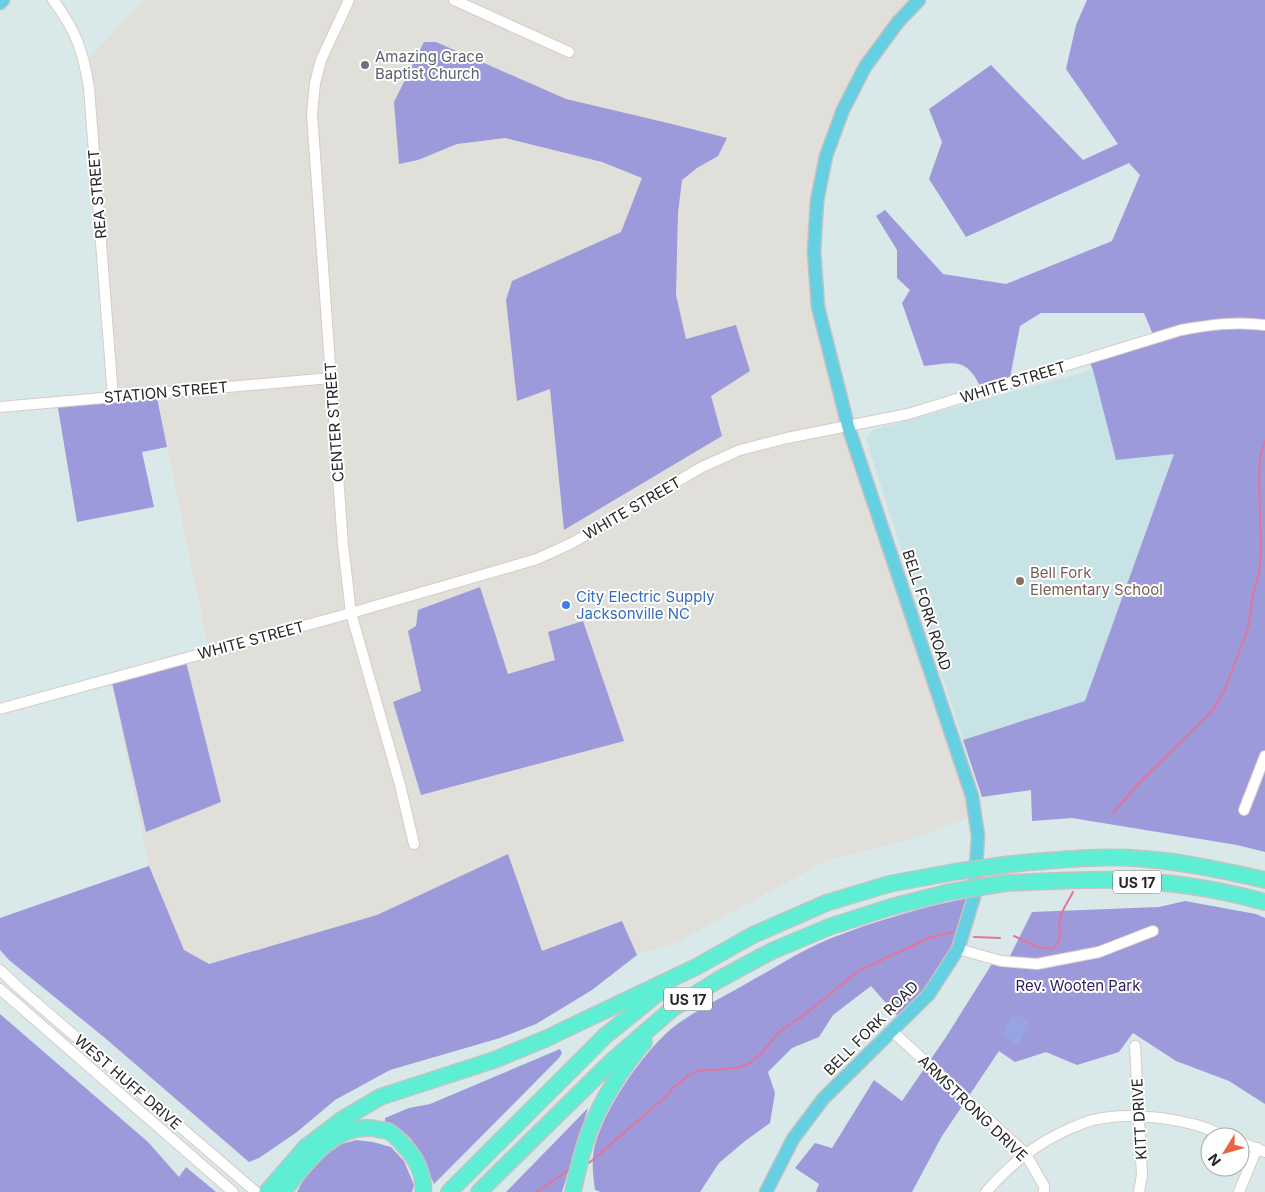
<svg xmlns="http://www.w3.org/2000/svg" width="1265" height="1192" viewBox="0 0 1265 1192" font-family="Inter,sans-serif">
	<rect width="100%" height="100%" fill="#d9e8e8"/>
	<polygon fill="#e1dfda" points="144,0 919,0 843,110 817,201 818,307 975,815 911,839 826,861 677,942 637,955 622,921 541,952 508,854 377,915 209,964 184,950 149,866 111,678 209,651 156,393 113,397 85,63"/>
	<polygon fill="#c7e3e5" points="1093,370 1116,460 1175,453 1085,702 963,740 866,439 872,430"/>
	<g fill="#9d9adb">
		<path d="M1087 0H1265V852L1237 845 1072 818 1032 821 1031 790 982 797 963 740 1085 701 1174 454 1116 460 1093 370 1088 358 1154 337 1144 313H1041L1020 326 1009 383 983 392C967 357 958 362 924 366L902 303 910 290 897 278V250L876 216 885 210 943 274 1006 284 1112 241 1140 175 1129 163 966 237 929 179 942 142 929 109 991 65 1083 160 1118 144 1066 69 1076 25Z"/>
		<polygon points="424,42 436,42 566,99 672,124 727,138 718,156 697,168 682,180 678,213 676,295 686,339 736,325 750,371 711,396 722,436 564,530 550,389 517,401 506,300 512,281 621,232 642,178 602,162 505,138 457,144 418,160 399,164 394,102"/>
		<polygon points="156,393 167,447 142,452 154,507 77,522 57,402"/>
		<polygon points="480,587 508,674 555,660 548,632 583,621 624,741 421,795 393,702 421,691 408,631 416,626 418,610"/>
		<polygon points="185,658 221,802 146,832 111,678"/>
		<polygon points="508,854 542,951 622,921 637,955 592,990 536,1024 500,1038 390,1070 335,1100 297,1132 259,1158 249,1162 105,1038 9,960 0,950 0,918 149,866 184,950 209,964 377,915"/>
		<path d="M974 897 958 949 902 1021 871 986 833 1015 819 1037 792 1048 768 1072 775 1093 770 1123 745 1141 719 1163 700 1192H601L595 1190C593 1175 591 1159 595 1145 605 1108 642 1054 671 1029 692 1012 725 996 749 982 775 968 802 950 829 939 875 921 925 906 974 897Z"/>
		<polygon points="1185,901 1256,914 1265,918 1265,1104 1229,1081 1176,1061 1133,1033 1119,1052 1077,1065 1046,1052 1015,1062 999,1051 942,1136 912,1192 816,1192 819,1184 795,1168 815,1143 832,1148 874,1080 902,1101 946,1037 995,959 1007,962 1032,912 1159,907"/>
		<polygon points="0,1014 148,1142 179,1177 186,1167 216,1192 0,1192"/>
		<path d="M560 1049 562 1053 559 1058 434 1184C423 1159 414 1129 385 1124V1118L409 1108 430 1104Z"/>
		<polygon points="588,1108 562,1192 506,1192"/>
		<path d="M356 1140 373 1142 391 1147 404 1161 414 1185 412 1192H297C305 1175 321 1157 337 1147 342 1143 350 1142 356 1140Z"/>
	</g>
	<polygon fill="#96a5e1" points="1014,1013 1030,1022 1018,1045 1002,1036"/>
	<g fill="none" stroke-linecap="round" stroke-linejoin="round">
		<g stroke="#e2759b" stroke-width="2">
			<polyline points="1113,813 1138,784 1207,716 1215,707 1225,689 1248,628 1253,594 1259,574 1261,551 1259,478 1260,457 1265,441"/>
			<path d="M1014 936 1037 947 1053 949C1065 936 1057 932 1060 918 1062 910 1069 900 1073 892"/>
			<polyline points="974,937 1000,938"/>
			<polyline points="589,1163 663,1099 674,1087 688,1076 697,1071 737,1068 750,1063 762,1053 778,1033 809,1011 858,971 929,938 953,932"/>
			<polyline points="537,1192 568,1170"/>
		</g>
		<defs>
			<g id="minor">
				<path d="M53 0C76 31 83 50 89 88L113 397"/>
				<polyline points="349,0 321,60 315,83 312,114 343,545 351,613 400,785 414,844"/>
				<polyline points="454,0 569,52"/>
				<polyline points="0,407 331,378"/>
				<path d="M0 709 351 613 537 559 572 543 702 467 740 450 787 438 908 414 1181 330C1209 325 1236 321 1265 325"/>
				<polyline points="1244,810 1265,756"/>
				<polyline points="958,949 1001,961 1037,964 1099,952 1153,931"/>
				<polyline points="0,970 19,988 256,1192"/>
				<polyline points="0,989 233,1192"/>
				<polyline points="892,1031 1025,1153 1044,1186 1044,1192"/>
				<polyline points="1135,1046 1142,1175 1139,1192"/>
				<polyline points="1240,1142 1265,1152"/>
				<path d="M986 1192C1012 1163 1035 1144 1071 1128 1078 1126 1086 1121 1093 1120 1123 1113 1161 1116 1192 1124 1204 1126 1216 1133 1228 1137"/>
				<polyline points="1239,1192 1257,1148"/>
			</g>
			<g id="major">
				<polyline points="0,3 3,0"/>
				<polyline points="766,1192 793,1139 823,1099 929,994 958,949 974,897 978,836 972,796 848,426 818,307 814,251 817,201 826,156 843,110 865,67 898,22 919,0"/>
			</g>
			<g id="highway">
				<path d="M1011 864C1055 860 1100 855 1145 859 1185 862 1225 871 1265 880"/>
				<path d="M1006 883C1043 882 1080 879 1117 880 1166 881 1218 889 1265 902"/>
				<polyline points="267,1192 306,1147 343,1119 380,1097 494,1060 545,1039 696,967 753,935 826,903 889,884 954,872"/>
				<path d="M283 1192C305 1164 335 1121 377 1129 380 1130 385 1130 388 1131 394 1134 401 1142 405 1147 416 1157 425 1177 423 1192"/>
				<polyline points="449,1192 605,1036 662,990"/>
				<polyline points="479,1192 612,1061 672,1009 718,980 772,951 829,927 891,907 950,892"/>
				<path d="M573 1192C577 1172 582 1151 589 1132 601 1101 623 1066 644 1042"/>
			</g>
		</defs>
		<use href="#minor" stroke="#d8cbc8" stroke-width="12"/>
		<use href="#major" stroke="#c3c3c3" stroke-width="15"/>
		<use href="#highway" stroke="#c3c3c3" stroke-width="18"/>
		<use href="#minor" stroke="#fff" stroke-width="10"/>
		<use href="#major" stroke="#64d0e2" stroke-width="12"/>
		<use href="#highway" stroke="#5eeed4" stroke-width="15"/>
		<defs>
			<g id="highway-bridge">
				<polyline points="954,872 1011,864"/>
				<polyline points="950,892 1006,883"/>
			</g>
		</defs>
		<use href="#highway-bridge" stroke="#c3c3c3" stroke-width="18" stroke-linecap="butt"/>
		<use href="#highway-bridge" stroke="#5eeed4" stroke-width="15"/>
	</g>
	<circle fill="#6b7280" stroke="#fff" stroke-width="2" cx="365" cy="65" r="5"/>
	<circle fill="#8d6e63" stroke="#fff" stroke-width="2" cx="1020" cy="581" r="5"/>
	<circle fill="#3f7fe0" stroke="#fff" stroke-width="2" cx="566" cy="605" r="5"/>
	<g text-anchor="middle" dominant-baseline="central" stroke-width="4" stroke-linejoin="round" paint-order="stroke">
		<g fill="#fff" stroke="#686868" stroke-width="1">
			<rect x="1113" y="870.5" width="48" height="23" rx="4"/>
			<rect x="664" y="987.5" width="48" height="23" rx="4"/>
		</g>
		<g font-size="14" font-weight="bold" fill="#272727">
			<text x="1137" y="882">US 17</text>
			<text x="688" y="999">US 17</text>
		</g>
		<g font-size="15" fill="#5b616d" stroke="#fff" text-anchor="start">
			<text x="375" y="56">Amazing Grace<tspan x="375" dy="17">Baptist Church</tspan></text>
		</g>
		<g font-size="15" fill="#272727" stroke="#fff">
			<text transform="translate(97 194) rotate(-95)">REA STREET</text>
			<text transform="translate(1013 382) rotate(-17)">WHITE STREET</text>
			<text transform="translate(166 392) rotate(-5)">STATION STREET</text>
			<text transform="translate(334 422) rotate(-94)">CENTER STREET</text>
			<text transform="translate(632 508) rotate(-30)">WHITE STREET</text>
			<text transform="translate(927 610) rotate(72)">BELL FORK ROAD</text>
			<text transform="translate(251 640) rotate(-15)">WHITE STREET</text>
			<text transform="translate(871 1028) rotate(-45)">BELL FORK ROAD</text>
			<text transform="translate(128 1082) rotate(41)">WEST HUFF DRIVE</text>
			<text transform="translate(973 1108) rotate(44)">ARMSTRONG DRIVE</text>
			<text transform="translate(1139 1119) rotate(-93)">KITT DRIVE</text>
		</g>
		<g font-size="15" fill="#785e54" stroke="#fff" text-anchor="start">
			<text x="1030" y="572">Bell Fork<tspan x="1030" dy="17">Elementary School</tspan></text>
		</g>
		<g font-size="15" fill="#366cbe" stroke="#fff" text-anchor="start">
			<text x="576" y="596">City Electric Supply<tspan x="576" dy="17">Jacksonville NC</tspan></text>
		</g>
		<g font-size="15" fill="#2a1f5c" stroke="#fff">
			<text x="1078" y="985">Rev. Wooten Park</text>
		</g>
	</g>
	<g transform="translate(1225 1152) rotate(233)"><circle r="24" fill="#ffffff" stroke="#a9a9a9"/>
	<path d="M0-4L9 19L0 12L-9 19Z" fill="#e86646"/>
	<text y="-8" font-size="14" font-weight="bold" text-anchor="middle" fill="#272727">N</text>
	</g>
</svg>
